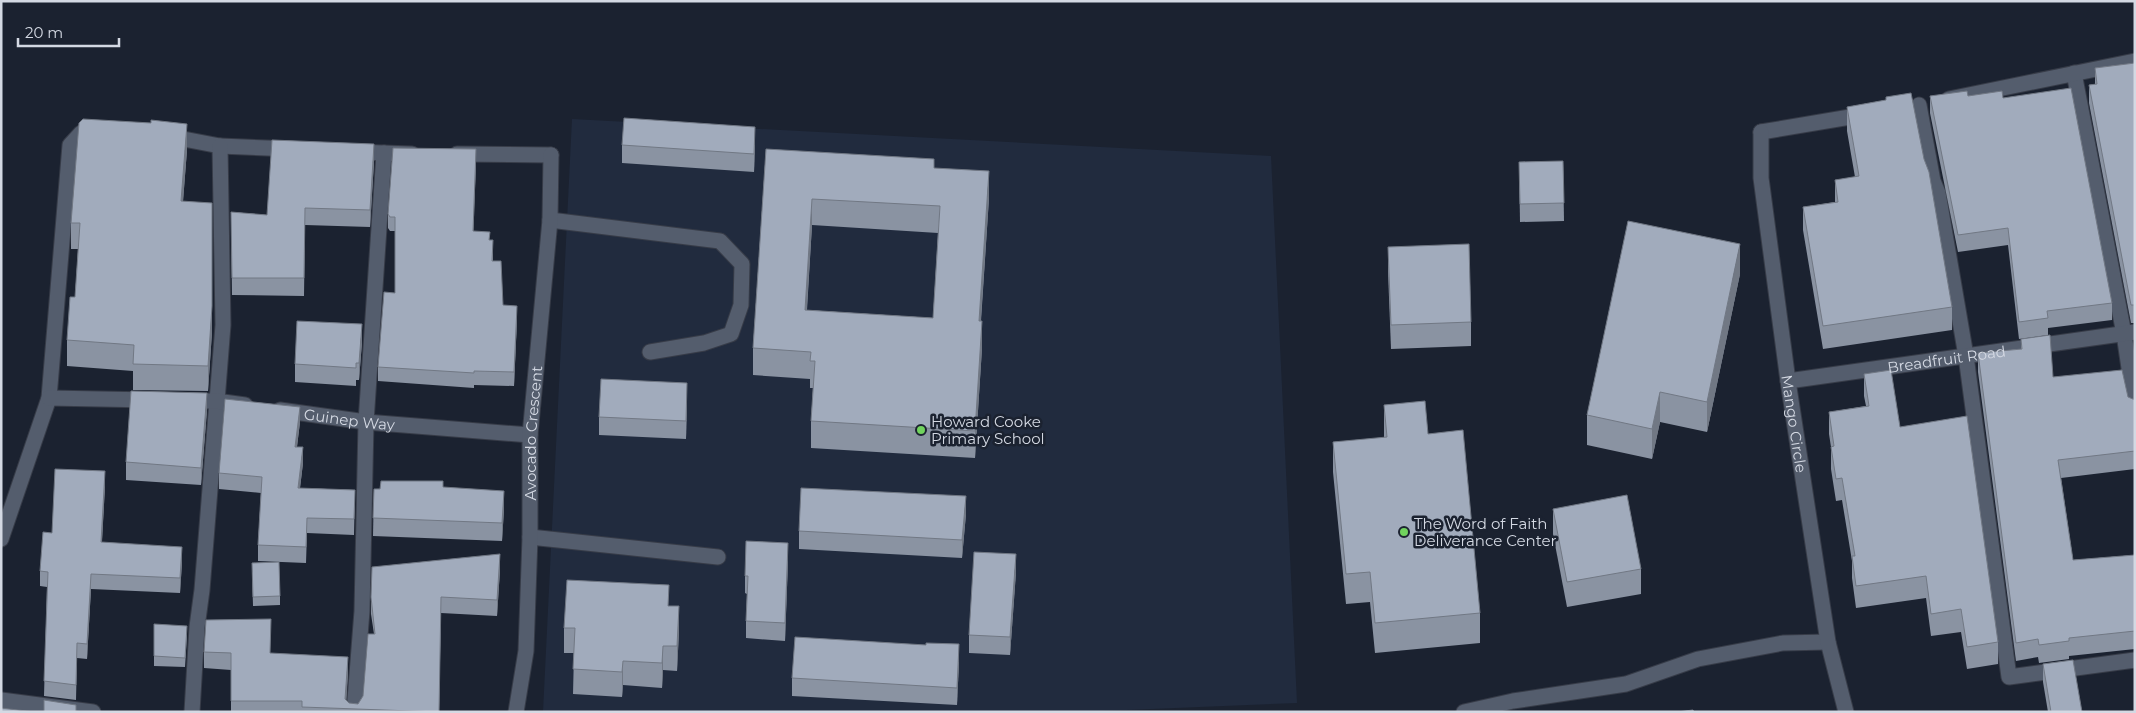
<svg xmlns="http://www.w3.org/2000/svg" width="2136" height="713" viewBox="0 0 2136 713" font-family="Montserrat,sans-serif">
	<rect width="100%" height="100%" fill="#1b2230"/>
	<polygon fill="#212b3e" points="572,119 1271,156 1297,703 1079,712 543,712"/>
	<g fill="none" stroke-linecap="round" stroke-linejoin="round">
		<defs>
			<g id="service">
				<polyline points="2074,73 2124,334 2135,409"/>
				<polyline points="1949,99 2135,61"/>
				<polyline points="1919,105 1933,181 1938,193 1966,356 2009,677 2135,660"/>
				<polyline points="1761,132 1868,114"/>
				<polyline points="168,136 220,146 292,149"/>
				<polyline points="355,152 412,154"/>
				<polyline points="457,154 551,155"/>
				<polyline points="550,220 720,241 742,264 741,305 731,334 704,343 650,352"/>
				<polyline points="530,537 718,557"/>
				<polyline points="1,539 49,398 70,145 81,133 95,133"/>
				<polyline points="1,700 93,712"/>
				<polyline points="192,712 197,627 202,590 223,325 220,146"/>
				<polyline points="354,712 362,611 366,422 384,153"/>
				<polyline points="1464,712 1513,701 1626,684 1698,659 1783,643 1828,642"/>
			</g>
			<g id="minor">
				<path id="s1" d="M1761 132V178L1788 381 1828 642 1846 712"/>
				<path id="s2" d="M1788 381 2135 332"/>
				<polyline points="49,398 151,400"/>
				<polyline points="186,401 216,401 245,405"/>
				<path id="s3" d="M280 410 366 422 530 435"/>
				<path id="s4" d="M516 712 526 651 530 537V435L550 220 551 155"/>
			</g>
		</defs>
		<use href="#service" stroke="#373c48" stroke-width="17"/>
		<use href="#minor" stroke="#373c48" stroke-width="17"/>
		<use href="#service" stroke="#545d6d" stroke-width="15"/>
		<use href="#minor" stroke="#545d6d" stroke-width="15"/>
	</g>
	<g fill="#8a93a2" fill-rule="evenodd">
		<polygon points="2135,63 2135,343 2135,323 2131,323 2089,103 2089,85 2095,84 2095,68"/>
		<polygon points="1930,96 1968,96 2003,98 2112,303 2112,320 2048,328 2048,335 2019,339 2008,245 1958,252 1930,113"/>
		<polygon points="1886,97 1952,307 1952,330 1823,349 1803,230 1803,207 1835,202 1835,180 1855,177 1847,131 1847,107 1886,100"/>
		<polygon points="622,145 755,145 754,172 622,163"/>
		<path d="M766 149 934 168 989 198 981 321 982 348 975 458 811 448V421L813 388H810V379L753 375V348ZM812 225 938 233 933 318 807 310Z"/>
		<polygon points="187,150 183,201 212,332 208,391 133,390 133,371 67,366 67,340 75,297 78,249 71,249 71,223"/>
		<polygon points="1563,161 1564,221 1520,222 1519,162"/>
		<polygon points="374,162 370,227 305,225 304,296 232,295 231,212 267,215"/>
		<polygon points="476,163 473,231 490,240 493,254 493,261 503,305 517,320 514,386 474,385 474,388 378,381 378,367 395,293 395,231 390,231 388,228 388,214"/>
		<polygon points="1388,247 1471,322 1471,346 1391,349 1388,272"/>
		<polygon points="1740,274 1707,432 1660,422 1652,459 1587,445 1587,415"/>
		<polygon points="2021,339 2053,377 2128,397 2135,400 2135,469 2061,478 2073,560 2135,555 2135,649 2069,656 2069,659 2039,663 2038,657 2016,661 1978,372 1978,353 2021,349"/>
		<polygon points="362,342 359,380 356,380 356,386 295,382 295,364"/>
		<polygon points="1864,374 1900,427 1998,642 1998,664 1967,669 1961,632 1931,636 1926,598 1856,608 1852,578 1852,561 1842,500 1836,501 1831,469 1831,447 1829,434 1829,412 1866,406 1864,396"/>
		<polygon points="687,401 686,439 599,435 599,417"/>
		<polygon points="1384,405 1428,434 1480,613 1480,643 1375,653 1370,602 1346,604 1333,472 1333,442 1384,438"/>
		<polygon points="207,410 201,485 126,480 126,462"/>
		<polygon points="300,422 297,447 303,463 300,488 355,490 354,535 307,533 306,563 258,561 258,545 261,493 219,489 219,473"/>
		<polygon points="105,486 102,542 182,562 180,593 91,589 87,659 77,658 76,700 44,696 47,587 40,586 40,571 52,533"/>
		<polygon points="443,487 504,509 502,541 373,536 374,489"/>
		<polygon points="1553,509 1641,569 1641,594 1567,607 1553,534"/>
		<polygon points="966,514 962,558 799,549 799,531"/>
		<polygon points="788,561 785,641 746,638 746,621 747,594 745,593 745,576"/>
		<polygon points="500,570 497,616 441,613 439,712 231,712 231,670 204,668 204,652 271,653 348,673 346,700 349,703 358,704 363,696 374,634 371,614 371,597"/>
		<polygon points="252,572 280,596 280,605 253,606"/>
		<polygon points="1016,572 1010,655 969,653 969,635"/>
		<polygon points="669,606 679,631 677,671 663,670 662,688 623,685 622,697 573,694 574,653 564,653 564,628"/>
		<polygon points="154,624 187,635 185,667 154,666"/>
		<polygon points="959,662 957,705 792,696 792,678"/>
		<polygon points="2043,664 2082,712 2048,712 2043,682"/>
	</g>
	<g fill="#717884">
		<polygon points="187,124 187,150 181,227 181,201"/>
		<polygon points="755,127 755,145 754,172 754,154"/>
		<polygon points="374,144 374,162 370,227 370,210"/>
		<polygon points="476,149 476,163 473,245 473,231"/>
		<polygon points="989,171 989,198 979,347 979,321"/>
		<polygon points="812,199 812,225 805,337 805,310"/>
		<polygon points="212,203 212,332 208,391 208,366"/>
		<polygon points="1740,244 1740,274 1707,432 1707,402"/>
		<polygon points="517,306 517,320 514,386 514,372"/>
		<polygon points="982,321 982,348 975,458 975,431"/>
		<polygon points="362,324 362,342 359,380 359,363"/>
		<polygon points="687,383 687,401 686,439 686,421"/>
		<polygon points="1660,392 1660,422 1652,459 1652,429"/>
		<polygon points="207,393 207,410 201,485 201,468"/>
		<polygon points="300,407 300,422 295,462 295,447"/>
		<polygon points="303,447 303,463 298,504 298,488"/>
		<polygon points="105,471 105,486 101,557 101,542"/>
		<polygon points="504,491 504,509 502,541 502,523"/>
		<polygon points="966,496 966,514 962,558 962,540"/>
		<polygon points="788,543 788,561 785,641 785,623"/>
		<polygon points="182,547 182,562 180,593 180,578"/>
		<polygon points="500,554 500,570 497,616 497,600"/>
		<polygon points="1016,554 1016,572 1010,655 1010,637"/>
		<polygon points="91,574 91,589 87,659 87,644"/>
		<polygon points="679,606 679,631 677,671 677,646"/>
		<polygon points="959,644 959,662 957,705 957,688"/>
		<polygon points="663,646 663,670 662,688 662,663"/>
		<polygon points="348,657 348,673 346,708 345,699"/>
		<polygon points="623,661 623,685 622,697 622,672"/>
	</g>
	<g fill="#a1abbc" stroke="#717884" fill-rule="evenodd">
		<polygon points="2135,63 2135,305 2131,305 2089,85 2097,84 2095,68"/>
		<polygon points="2071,88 2112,303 2047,311 2048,318 2019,322 2008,228 1958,235 1930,96 1967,91 1968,96 2002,91 2003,98"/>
		<polygon points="1911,93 1924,159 1929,172 1952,307 1823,326 1803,207 1838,202 1835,180 1859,176 1847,107 1886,100 1886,97"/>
		<polygon points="624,118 755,127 754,154 622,145"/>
		<polygon points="83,119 151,123 151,120 187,124 181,201 212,203 212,306 208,366 133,364 134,345 67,340 70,297 75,297 80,223 71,223 79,123"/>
		<polygon points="272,140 374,144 370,210 305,208 304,278 232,278 231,212 267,215"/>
		<polygon points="393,148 476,149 473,231 490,232 489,240 493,240 492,261 501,261 503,305 517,306 514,372 474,371 474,373 378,367 384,292 395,293 395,217 390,217 388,214"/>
		<path d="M766 149 934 159V168L989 171 979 321H982L975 431 811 421 815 361H810L811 352 753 348ZM812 199 940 206 933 318 805 310Z"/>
		<polygon points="1563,161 1564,203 1520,204 1519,162"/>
		<polygon points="1628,221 1740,244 1707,402 1660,392 1652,429 1587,415"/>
		<polygon points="1469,244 1471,322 1391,325 1388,247"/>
		<polygon points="297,321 362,324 359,363 356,363 356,368 295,364"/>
		<polygon points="2050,335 2053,377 2122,370 2128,397 2135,400 2135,451 2058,460 2073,560 2135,555 2135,631 2069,638 2069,641 2039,645 2038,639 2016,643 1978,353 2022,349 2021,339"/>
		<polygon points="1891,370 1900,427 1967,416 1998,642 1967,647 1961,609 1931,614 1926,576 1856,586 1852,556 1855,556 1842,478 1836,479 1831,447 1834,446 1829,412 1869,406 1864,374"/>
		<polygon points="601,379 687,383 686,421 599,417"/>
		<polygon points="131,391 207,393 201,468 126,462"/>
		<polygon points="225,399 300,407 295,447 303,447 298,488 355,490 354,519 307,518 306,547 258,545 262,477 219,473"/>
		<polygon points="1425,401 1428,434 1463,430 1480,613 1375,623 1370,572 1346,574 1333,442 1387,437 1384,405"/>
		<polygon points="55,469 105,471 101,542 182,547 180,578 91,574 87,644 77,643 76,685 44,681 48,572 40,571 43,532 52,533"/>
		<polygon points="381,481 443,481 443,487 504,491 502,523 373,518 374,489 380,489"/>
		<polygon points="801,488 966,496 962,540 799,531"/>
		<polygon points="1627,495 1641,569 1567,582 1553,509"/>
		<polygon points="746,541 788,543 785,623 746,621 748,576 745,576"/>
		<polygon points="974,552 1016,554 1010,637 969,635"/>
		<polygon points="500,554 497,600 441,597 439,712 302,707 302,701 231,701 231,653 204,652 206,620 271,619 270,653 348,657 345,699 349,703 358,704 363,696 368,634 375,634 371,597 372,567"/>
		<polygon points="279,562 280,596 253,597 252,563"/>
		<polygon points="567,580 669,585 668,606 679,606 677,646 663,646 662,663 623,661 622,672 573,669 575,628 564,628"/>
		<polygon points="154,624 187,626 185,658 154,656"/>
		<polygon points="795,637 926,645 926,643 959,644 957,688 792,678"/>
		<polygon points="2073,660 2082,712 2051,712 2043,664"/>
		<polygon points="44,700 76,705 76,711 84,712 44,712"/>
		<polygon points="1,708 35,712 1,712"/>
		<polygon points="1693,710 1694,712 1677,712"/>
	</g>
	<g fill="#71d35e" stroke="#1b2230" stroke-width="2">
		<circle cx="921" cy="430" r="5"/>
		<circle cx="1404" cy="532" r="5"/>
	</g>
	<g text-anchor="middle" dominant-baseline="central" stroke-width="5" stroke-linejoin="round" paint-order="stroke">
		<g font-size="15" fill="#d4d9e3" stroke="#1b2230">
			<text stroke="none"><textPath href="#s2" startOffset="160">Breadfruit Road</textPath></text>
			<text stroke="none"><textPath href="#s3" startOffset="70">Guinep Way</textPath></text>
			<text stroke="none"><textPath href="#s1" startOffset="294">Mango Circle</textPath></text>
			<text stroke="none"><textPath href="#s4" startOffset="280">Avocado Crescent</textPath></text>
		</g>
		<g font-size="15" fill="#d4d9e3" stroke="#1b2230" text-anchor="start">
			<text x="931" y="421">Howard Cooke<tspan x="931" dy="17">Primary School</tspan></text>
			<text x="1414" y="523">The Word of Faith<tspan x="1414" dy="17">Deliverance Center</tspan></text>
		</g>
	</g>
	<rect width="2136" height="713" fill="none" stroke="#d4d9e3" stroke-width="5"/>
	<path d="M18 38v8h101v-8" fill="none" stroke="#d4d9e3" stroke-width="2.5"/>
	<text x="25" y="38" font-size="15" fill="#d4d9e3" stroke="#1b2230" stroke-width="4" paint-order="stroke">20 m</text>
</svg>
